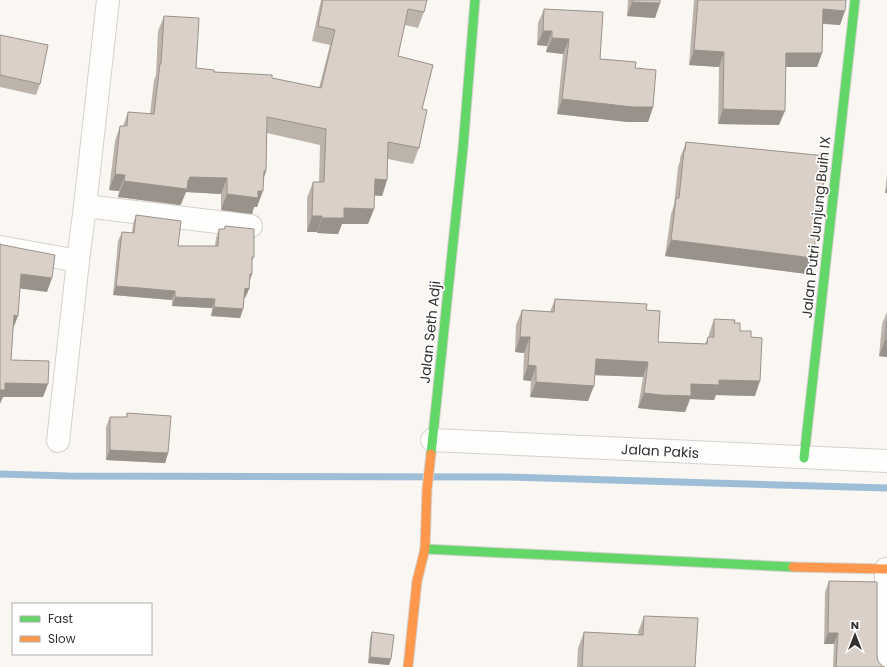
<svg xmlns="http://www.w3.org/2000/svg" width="887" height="667" viewBox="0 0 887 667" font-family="Poppins,sans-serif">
	<rect width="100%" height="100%" fill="#faf6f2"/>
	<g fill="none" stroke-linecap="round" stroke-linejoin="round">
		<polyline stroke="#9ebed7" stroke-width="7" points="0,474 68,476 507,477 887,488"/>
		<defs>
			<g id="street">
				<polyline points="85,206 251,226"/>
				<polyline points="0,247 78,261"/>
				<polyline points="432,440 887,461"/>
				<polyline points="58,441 78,261 85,206 108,0"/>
				<polyline points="885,667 886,569"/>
			</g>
			<g id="fast">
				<polyline points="431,454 463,148 475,0"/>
				<polyline points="804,458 855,0"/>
				<polyline points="425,549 793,567"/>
			</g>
			<g id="slow">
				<polyline points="793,567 887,569"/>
				<polyline points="408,667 417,581 425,549 427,489 431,454"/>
			</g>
		</defs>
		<use href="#street" stroke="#d5d1ce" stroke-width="24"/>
		<use href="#fast" stroke="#d5d1ce" stroke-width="11"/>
		<use href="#slow" stroke="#d5d1ce" stroke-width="11"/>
		<use href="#street" stroke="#fefefd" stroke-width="22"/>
		<use href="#fast" stroke="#63d668" stroke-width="9"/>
		<use href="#slow" stroke="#ff974d" stroke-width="9"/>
	</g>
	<g fill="#bcb3ab">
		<polygon points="321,0 427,0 424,12 418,28 405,25 398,56 422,109 419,148 413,164 388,159 387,180 382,196 374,195 374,209 368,224 342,224 338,234 317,233 317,232 307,232 307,198 313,182 319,182 320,145 267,133 266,171 263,179 257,207 254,207 252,214 221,210 221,194 186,192 181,204 180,205 118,197 119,191 109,190 115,141 120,126 123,126 128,112 150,114 154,80 156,75 158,31 164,16 196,68 214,72 272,78 319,88 330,45 312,41"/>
		<polygon points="628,0 660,0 660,3 655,18 627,16"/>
		<polygon points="694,0 846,0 840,25 823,24 822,53 817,67 786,67 779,125 718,124 719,67 689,65"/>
		<polygon points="544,9 600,59 635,68 653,107 648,122 628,122 557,114 563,54 546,52 547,46 537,45 538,23"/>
		<polygon points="0,35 40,84 36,95 0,87"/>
		<polygon points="686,142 820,200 807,274 665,256 671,214 674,205 678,167 680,161 680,158"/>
		<polygon points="887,175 887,193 885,193"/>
		<polygon points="136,215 178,246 215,246 216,238 219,229 224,229 225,226 254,257 252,261 249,289 245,298 244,297 243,309 240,318 211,316 212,308 172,306 172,300 113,295 118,241 122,232 132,233 133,224"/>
		<polygon points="555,299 646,310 658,342 705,344 708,337 709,337 709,334 714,319 734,323 740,331 751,337 755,396 716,395 714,400 690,399 685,412 656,410 638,408 643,377 595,375 588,401 530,397 531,381 523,380 524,353 515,352 516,325 522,310 550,312"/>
		<polygon points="887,312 887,357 879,356 882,324"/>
		<polygon points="127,413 168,453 165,463 106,460 106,427 110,417 126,417"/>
		<polygon points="829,581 877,656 878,661 882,666 885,667 833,667 834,644 824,644 825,592"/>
		<polygon points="644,616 695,667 577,667 578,648 584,632 638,635 638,632"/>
		<polygon points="372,632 391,659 389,665 368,663 370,638"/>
	</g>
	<g fill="#99928b">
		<polygon points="632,2 660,3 655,18 627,16"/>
		<polygon points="823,9 845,11 840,25 818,23"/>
		<polygon points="543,31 552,31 547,46 537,45"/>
		<polygon points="552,38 569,39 563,54 546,52"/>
		<polygon points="694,50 724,52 719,67 689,65"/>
		<polygon points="786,53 822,53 817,67 781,67"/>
		<polygon points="562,99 653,107 648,122 628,122 557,114"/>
		<polygon points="723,109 785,111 779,125 718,124"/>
		<polygon points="264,171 266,171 261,186"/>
		<polygon points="115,174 125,175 119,191 109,190"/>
		<polygon points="190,177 227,178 221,194 186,192 181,204 180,205 118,197 124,181"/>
		<polygon points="375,179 387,180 382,196 369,195"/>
		<polygon points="887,187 887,193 885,193"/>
		<polygon points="258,191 263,191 257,207 254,207 252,214 221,210 227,194"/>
		<polygon points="344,208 374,209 368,224 342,224 338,234 317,233 322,218"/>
		<polygon points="312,216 322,216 317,232 307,232"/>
		<polygon points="671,240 813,258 807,274 665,256"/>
		<polygon points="21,274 52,278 47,292 16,288"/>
		<polygon points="250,274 252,274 249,283"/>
		<polygon points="116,286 175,291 172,300 113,295"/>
		<polygon points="245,288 249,289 245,298 242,297"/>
		<polygon points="175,297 215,299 212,308 172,306"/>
		<polygon points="214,307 243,309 240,318 211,316"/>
		<polygon points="14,315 18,316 13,329"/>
		<polygon points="520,337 530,337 524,353 515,352"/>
		<polygon points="885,340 887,340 887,357 879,356"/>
		<polygon points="596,359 648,362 643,377 591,375"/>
		<polygon points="528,365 536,366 531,381 523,380"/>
		<polygon points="719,380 760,381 755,396 716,395 714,400 690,399 685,412 656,410 638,408 644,393 691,384"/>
		<polygon points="536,382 594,386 588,401 530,397"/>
		<polygon points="5,383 48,384 43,397 3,397 0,404 0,390"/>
		<polygon points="110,450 168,453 165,463 106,460"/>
		<polygon points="828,633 838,633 834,644 824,644"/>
		<polygon points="370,657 391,659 389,665 368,663"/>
	</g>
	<g fill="#dbd0c7" stroke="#99928b">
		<polygon points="323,0 427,0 424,12 408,9 398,56 433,65 422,109 427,110 419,148 388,142 387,180 375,179 374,209 344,208 344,218 322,218 322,216 312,216 313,182 324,182 326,129 267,117 266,171 264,171 263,191 258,191 258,198 227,194 227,178 190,177 189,180 188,180 187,189 186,189 124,181 125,175 115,174 120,126 127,126 128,112 154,114 160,64 161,64 164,16 199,18 196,68 214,70 214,72 272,75 272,78 321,88 335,30 318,26"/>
		<polygon points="632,0 660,0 660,3 632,2"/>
		<polygon points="698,0 846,0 845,11 823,9 822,53 786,53 785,111 723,109 724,52 694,50"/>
		<polygon points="544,9 603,12 600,59 636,62 635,68 656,70 653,107 633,107 562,99 569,39 552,38 552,31 543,31"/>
		<polygon points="0,35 48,45 40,84 0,75"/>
		<polygon points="686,142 826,156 822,196 821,196 813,258 671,240 676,198 679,198 684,150 685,151"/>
		<polygon points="136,215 181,221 178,246 218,246 219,229 225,229 225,226 254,229 254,257 252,257 252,274 250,274 249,289 245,288 243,309 214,307 215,299 175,297 175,291 116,286 122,232 134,233"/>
		<polygon points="0,244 3,245 55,255 52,278 21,274 18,316 14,315 11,360 49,361 48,384 5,383 5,390 0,390"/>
		<polygon points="555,299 647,304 646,310 660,311 658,342 707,344 708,337 714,337 714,319 735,320 734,323 740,323 740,331 751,331 751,337 762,338 760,381 719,380 719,385 691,384 691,396 661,395 644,393 648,362 596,359 594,386 536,382 536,366 528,365 530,337 520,337 522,310 554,312"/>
		<polygon points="887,321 887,340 885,340"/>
		<polygon points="127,413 171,416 168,453 110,450 110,417 127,417"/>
		<polygon points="829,581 877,582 877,656 878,661 882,666 885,667 836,667 838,633 828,633"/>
		<polygon points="644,616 698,618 695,667 582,667 584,632 643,635"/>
		<polygon points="372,632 394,635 391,659 370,657"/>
	</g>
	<g text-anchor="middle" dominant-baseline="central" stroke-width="3.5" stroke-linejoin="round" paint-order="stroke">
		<g font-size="14" fill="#33302e" stroke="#fff">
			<text transform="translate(816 227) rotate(-84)">Jalan Putri Junjung Buih IX</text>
			<text transform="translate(430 332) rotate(-84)">Jalan Seth Adji</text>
			<text transform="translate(660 451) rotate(3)">Jalan Pakis</text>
		</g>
	</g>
	<rect x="12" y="603" width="140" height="52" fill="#ffffff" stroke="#adacab"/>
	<rect x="20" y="616" width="20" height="6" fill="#63d668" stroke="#adacab"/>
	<text x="48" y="623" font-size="12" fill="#33302e">Fast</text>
	<rect x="20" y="636" width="20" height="6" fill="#ff974d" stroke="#adacab"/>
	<text x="48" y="643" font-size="12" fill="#33302e">Slow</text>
	<g transform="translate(855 635)" stroke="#ffffff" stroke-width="3" paint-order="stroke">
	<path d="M0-3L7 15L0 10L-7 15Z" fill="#33302e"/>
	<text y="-6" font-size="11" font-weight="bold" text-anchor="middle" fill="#33302e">N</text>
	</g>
</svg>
